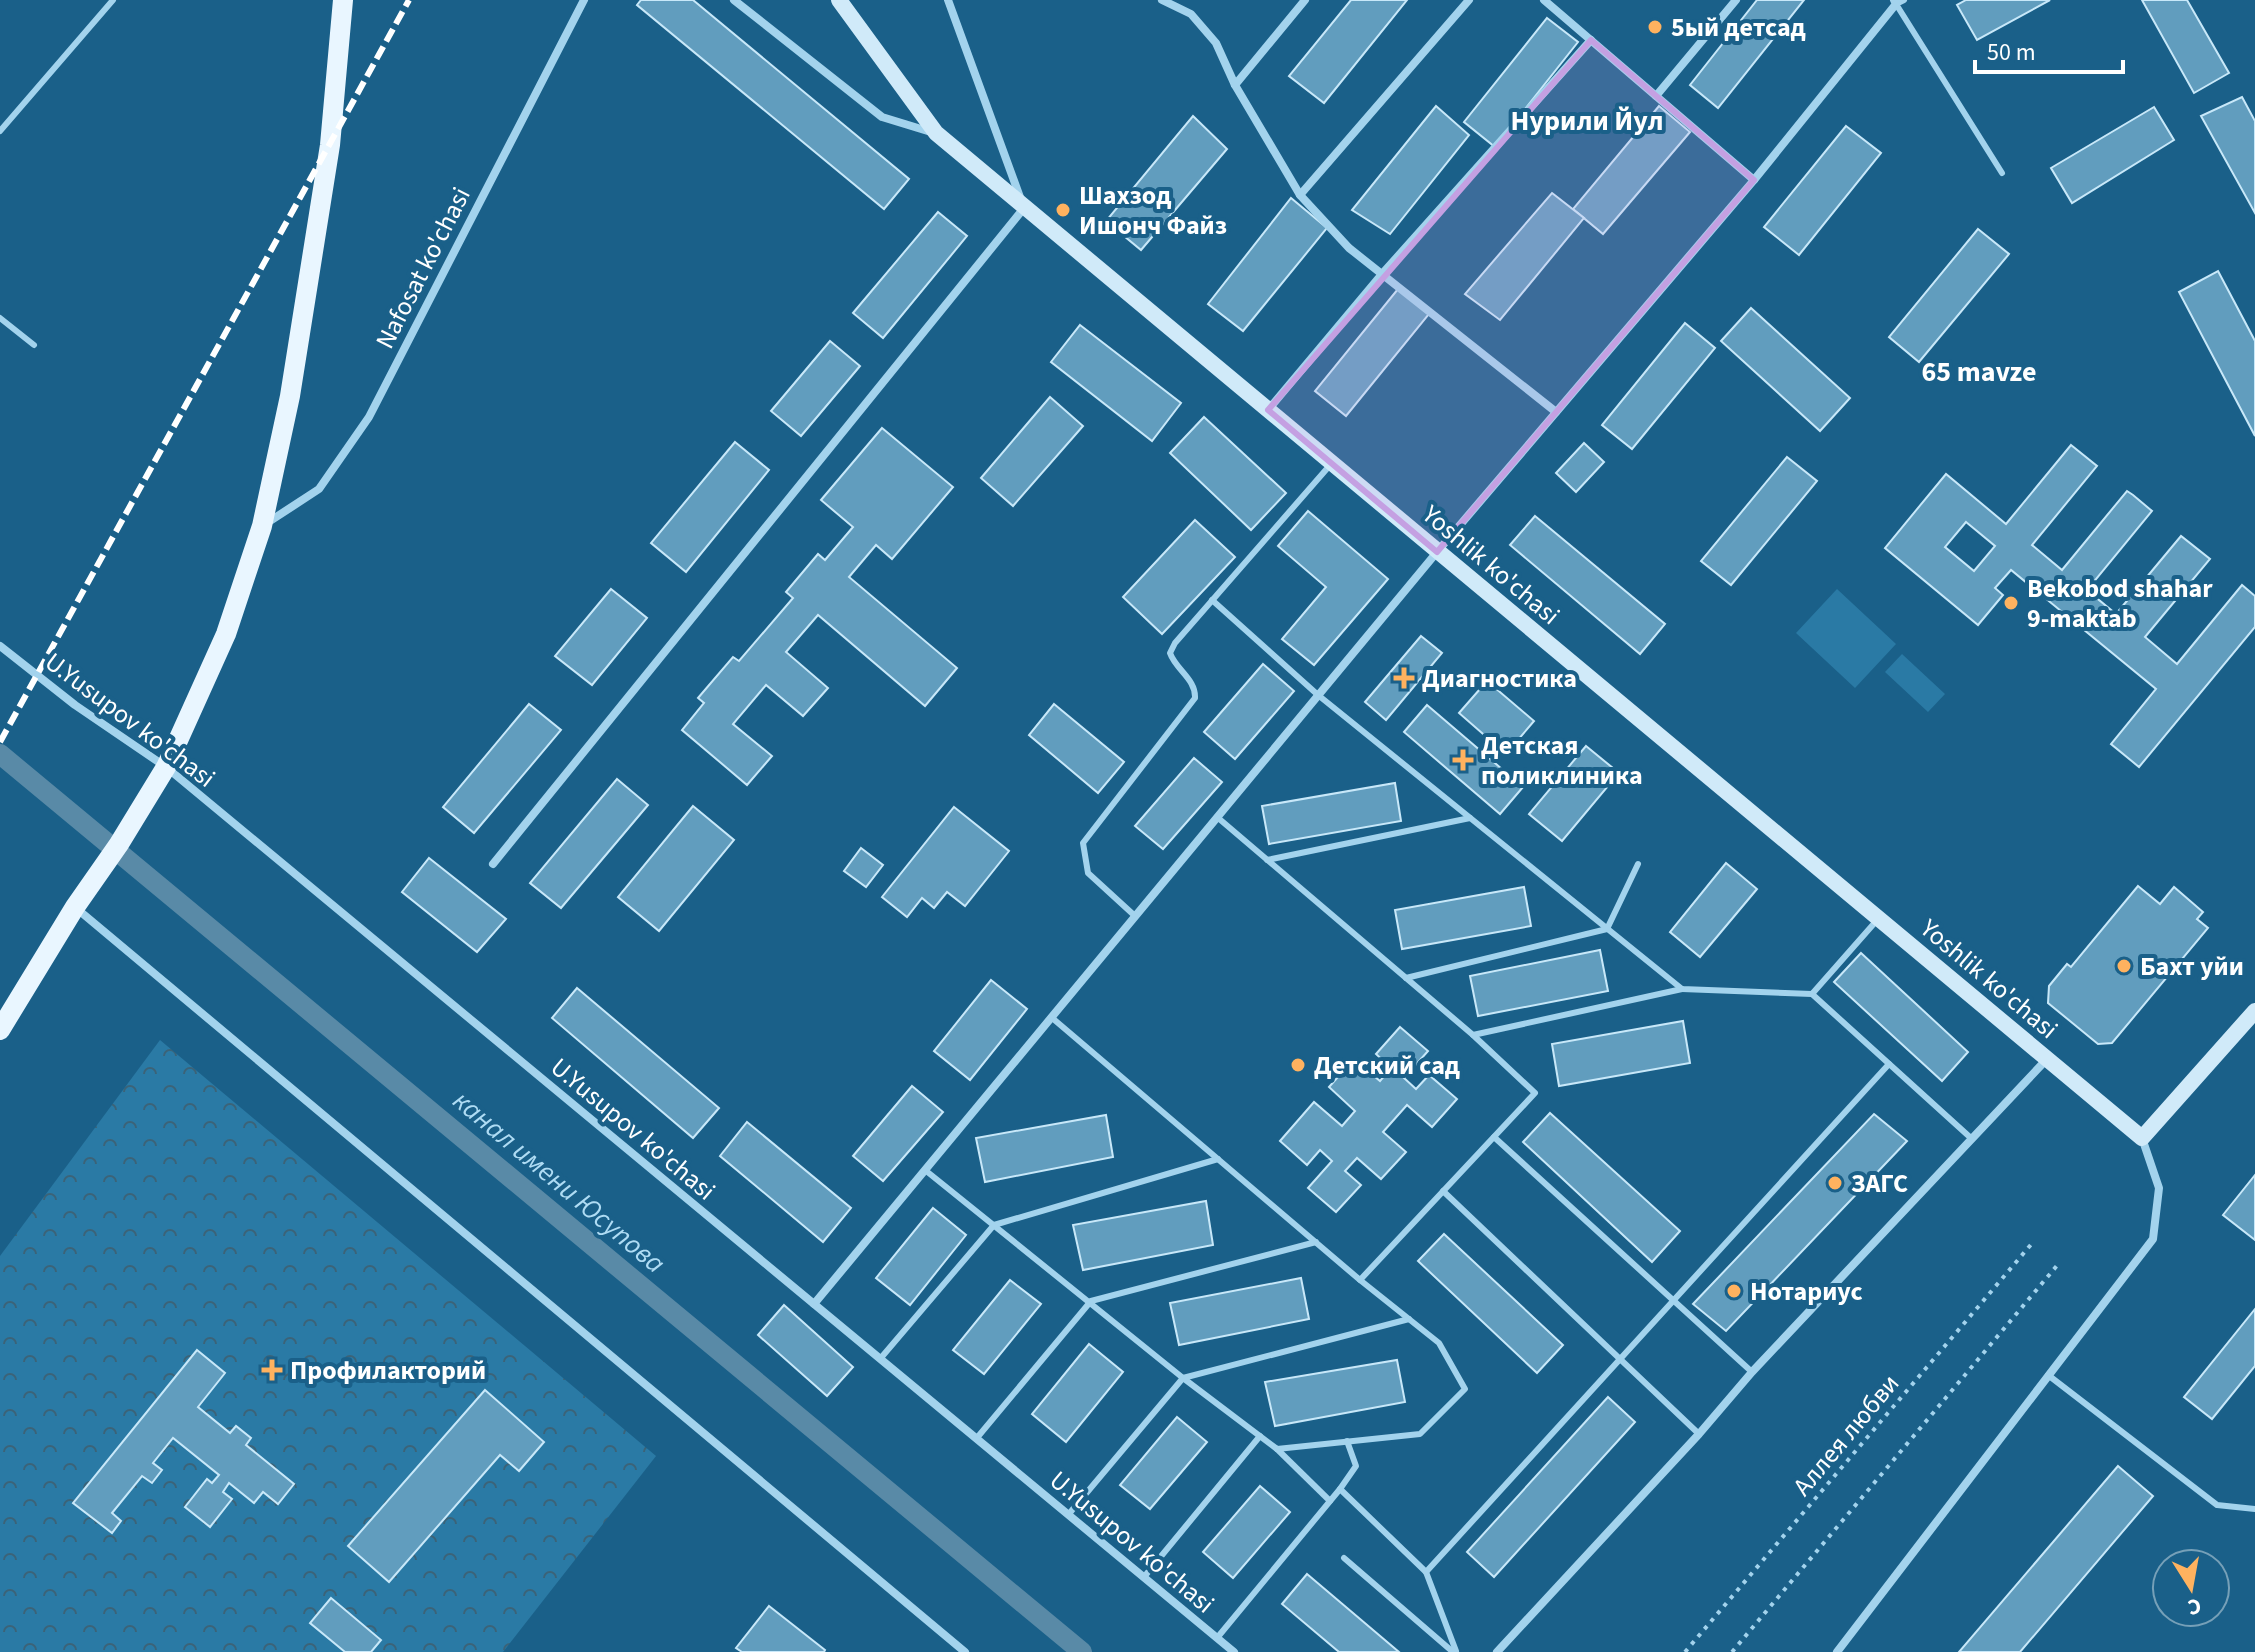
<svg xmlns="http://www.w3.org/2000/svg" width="2255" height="1652" viewBox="0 0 2255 1652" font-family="'Source Sans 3',sans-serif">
	<defs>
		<pattern id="forest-crowns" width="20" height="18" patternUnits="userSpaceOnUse" patternTransform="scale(2)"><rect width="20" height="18" fill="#2a7aa5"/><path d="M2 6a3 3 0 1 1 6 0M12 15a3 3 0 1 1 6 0" fill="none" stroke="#3b6378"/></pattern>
	</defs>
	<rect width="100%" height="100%" fill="#1a6089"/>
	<polygon fill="url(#forest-crowns)" points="160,1040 656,1456 503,1652 0,1652 0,1256"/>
	<g fill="#2a7aa5">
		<polygon points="1837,589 1896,644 1855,688 1796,633"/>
		<polygon points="1902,654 1945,694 1928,712 1885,672"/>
	</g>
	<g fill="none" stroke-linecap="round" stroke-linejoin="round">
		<polyline stroke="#598aa7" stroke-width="20" points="0,754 1082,1652"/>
	</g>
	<g fill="#619dbe" stroke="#c8e8f9" stroke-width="2" fill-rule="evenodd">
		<polygon points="641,0 693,0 909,179 884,209 637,5"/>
		<polygon points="1351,0 1407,0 1324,103 1289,76"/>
		<polygon points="1757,0 1804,0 1718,108 1690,85"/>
		<polygon points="1966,0 2050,0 1977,40 1957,5"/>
		<polygon points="2142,0 2187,0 2229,73 2194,93"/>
		<polygon points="1547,18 1578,42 1495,147 1464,122"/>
		<polygon points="2242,97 2255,121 2255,213 2201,116"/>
		<polygon points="1436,106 1469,135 1390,234 1352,210"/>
		<polygon points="1659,106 1690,132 1603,234 1573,209"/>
		<polygon points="2154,107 2174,140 2072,203 2051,168"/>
		<polygon points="1193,116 1227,149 1141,250 1106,221"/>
		<polygon points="1846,126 1881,153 1799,255 1764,227"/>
		<polygon points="1552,193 1584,218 1500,320 1465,294"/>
		<polygon points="1291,198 1327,228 1243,331 1208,304"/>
		<polygon points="938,212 967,236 883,338 853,313"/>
		<polygon points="1978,229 2009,254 1919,362 1889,337"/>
		<polygon points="2218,271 2255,341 2255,436 2179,292"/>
		<polygon points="1398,289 1429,314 1346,416 1315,391"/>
		<polygon points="1751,308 1850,398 1820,431 1721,341"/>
		<polygon points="1685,323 1715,348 1632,449 1602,425"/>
		<polygon points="1080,325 1181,403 1152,441 1051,362"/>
		<polygon points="830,341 860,366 801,436 771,411"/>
		<polygon points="1050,397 1083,426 1013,506 981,478"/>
		<polygon points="1204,417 1286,493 1251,530 1170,453"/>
		<polygon points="882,428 953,487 892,559 876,545 849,577 957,668 925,706 818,615 786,652 828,688 803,716 766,685 733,724 772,756 747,785 682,730 704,703 698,698 733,657 739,661 793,598 786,592 818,554 825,560 853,527 821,500"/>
		<polygon points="735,442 769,470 686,572 651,543"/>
		<polygon points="1584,443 1604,462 1576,492 1556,473"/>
		<path d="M2071 445 2097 466 2032 545 2062 570 2127 491 2133 495 2152 511 2087 590 2116 614 2181 536 2210 559 2145 637 2177 664 2242 585 2255 596V627L2139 767 2111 744 2156 689 2011 570 1995 588 2003 595 1978 625 1885 548 1946 474 2006 524ZM1966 522 1995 546 1974 571 1945 547Z"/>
		<polygon points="1787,457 1817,481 1731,585 1701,561"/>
		<polygon points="1308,511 1388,579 1314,665 1282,639 1326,587 1278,546"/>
		<polygon points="1535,516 1665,624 1640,654 1510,545"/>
		<polygon points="1195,520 1235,557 1162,634 1123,597"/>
		<polygon points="611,589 647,618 592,685 555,656"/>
		<polygon points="1421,636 1442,653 1386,720 1365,702"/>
		<polygon points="1263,664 1294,691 1235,759 1204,732"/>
		<polygon points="1487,681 1534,721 1506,754 1459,713"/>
		<polygon points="529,704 561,730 474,833 443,807"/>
		<polygon points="1054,704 1124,762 1098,793 1029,735"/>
		<polygon points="1427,705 1523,787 1500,814 1404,732"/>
		<polygon points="1586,746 1619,773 1562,841 1529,814"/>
		<polygon points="1194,758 1222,782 1163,849 1135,826"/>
		<polygon points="617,779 648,805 561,908 530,883"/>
		<polygon points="1395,783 1401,821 1269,844 1262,806"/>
		<polygon points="693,806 734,840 659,931 618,897"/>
		<polygon points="954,807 1009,851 965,906 947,892 934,908 922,898 907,917 882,897"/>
		<polygon points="861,848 883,865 866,887 844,871"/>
		<polygon points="429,858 506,919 477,952 402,892"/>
		<polygon points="1726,863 1757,889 1700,957 1670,932"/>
		<polygon points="2138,886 2160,904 2174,887 2203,912 2197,919 2208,928 2112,1043 2098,1044 2048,1003 2049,986 2067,964 2071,967"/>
		<polygon points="1524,887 1531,926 1402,949 1395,910"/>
		<polygon points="1600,950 1608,991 1478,1016 1470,976"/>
		<polygon points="1861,953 1968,1052 1942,1081 1834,982"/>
		<polygon points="991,980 1027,1009 970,1080 934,1051"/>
		<polygon points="577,988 719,1108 693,1138 552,1018"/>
		<polygon points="1683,1021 1690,1063 1559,1086 1552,1044"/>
		<polygon points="1400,1027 1428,1051 1404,1078 1416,1089 1429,1075 1457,1099 1432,1127 1407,1105 1383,1132 1406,1152 1381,1179 1357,1158 1345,1171 1361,1185 1336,1212 1308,1188 1332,1161 1320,1150 1307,1165 1280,1141 1314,1102 1342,1126 1355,1111 1329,1087 1354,1059 1380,1081 1391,1068 1376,1054"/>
		<polygon points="912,1086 943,1112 883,1181 853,1156"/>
		<polygon points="1550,1113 1680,1231 1652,1262 1523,1142"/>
		<polygon points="1874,1114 1907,1141 1726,1331 1693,1304"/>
		<polygon points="1106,1115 1113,1157 985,1182 976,1138"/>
		<polygon points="747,1122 851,1208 823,1242 720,1156"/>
		<polygon points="2255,1175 2255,1240 2223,1215"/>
		<polygon points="1206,1201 1213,1245 1083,1270 1073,1225"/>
		<polygon points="933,1208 966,1235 910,1305 876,1278"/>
		<polygon points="1444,1234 1563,1345 1537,1373 1418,1261"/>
		<polygon points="1301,1278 1309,1319 1179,1345 1170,1303"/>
		<polygon points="1010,1280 1041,1304 984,1374 953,1350"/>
		<polygon points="784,1305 853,1367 827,1396 758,1335"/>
		<polygon points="2255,1309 2255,1366 2212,1419 2184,1397"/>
		<polygon points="1089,1344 1123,1372 1066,1442 1032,1414"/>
		<polygon points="197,1350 225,1373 198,1407 230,1433 236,1426 251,1438 246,1445 294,1484 278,1504 263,1492 254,1503 229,1483 223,1492 232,1499 210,1527 185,1507 207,1479 212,1483 219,1475 173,1438 153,1463 162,1470 152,1483 142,1476 112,1513 121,1521 112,1533 73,1503"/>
		<polygon points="1397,1360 1405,1402 1275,1426 1265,1382"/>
		<polygon points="485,1390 544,1442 519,1471 500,1455 389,1582 348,1546"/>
		<polygon points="1608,1397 1635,1422 1494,1577 1467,1552"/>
		<polygon points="1177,1417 1207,1442 1150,1509 1120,1485"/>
		<polygon points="2118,1466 2153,1496 2020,1652 1959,1652"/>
		<polygon points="1260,1486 1290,1512 1233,1578 1203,1552"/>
		<polygon points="1307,1574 1399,1652 1339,1652 1282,1604"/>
		<polygon points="331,1598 381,1640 371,1652 345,1652 310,1623"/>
		<polygon points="769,1606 825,1650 824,1652 742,1652 736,1648"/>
	</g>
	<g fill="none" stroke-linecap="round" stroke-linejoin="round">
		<g stroke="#a3d3ed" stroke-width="4" stroke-dasharray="4 6" stroke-linecap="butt">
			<polyline points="1685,1652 2034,1241"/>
			<polyline points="1732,1652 2060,1262"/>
		</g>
		<g stroke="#a3d3ed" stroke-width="6">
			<polyline points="1904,0 1896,4 2002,173"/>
			<polyline points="0,131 113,0"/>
			<polyline points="0,318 34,345"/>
			<polyline points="1212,600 1318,695 1682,989 1812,994 1878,919"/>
			<polyline points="1217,817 1473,1035 1682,989"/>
			<polyline points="1267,860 1470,818"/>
			<path d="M1135 916 1088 873 1083 843 1195 698C1196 679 1176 670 1170 653L1175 643 1331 464"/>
			<polyline points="1406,978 1607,929 1638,864"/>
			<polyline points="1812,994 1972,1139"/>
			<polyline points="1051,1017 1360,1280 1535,1093 1473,1035"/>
			<polyline points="1494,1137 1752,1372"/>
			<polyline points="925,1170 1183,1378 1277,1449 1420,1434 1465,1389 1439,1343 1360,1280"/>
			<polyline points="1443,1191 1699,1434"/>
			<polyline points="880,1359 994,1225 1218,1159"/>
			<polyline points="2048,1375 2217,1505 2255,1509"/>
			<polyline points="976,1439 1091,1301 1316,1242"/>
			<polyline points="1277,1449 1330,1501"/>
			<polyline points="1340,1489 1356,1466 1347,1441"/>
			<polyline points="1068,1515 1183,1378 1409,1319"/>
			<polyline points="1344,1558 1453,1652"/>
			<polyline points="1426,1572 1456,1651"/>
			<polyline points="1144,1577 1260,1436"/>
			<polyline points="1217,1638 1340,1489 1426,1572 1889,1064"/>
		</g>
		<g stroke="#a3d3ed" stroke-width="8">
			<polyline points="734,0 882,117 931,132"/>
			<polyline points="1162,0 1191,14 1216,43 1235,85 1300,195 1349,248 1556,412"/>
			<polyline points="1544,0 1754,180"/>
			<polyline points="1235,85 1305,0"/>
			<polyline points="1656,96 1736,0"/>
			<polyline points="1300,195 1469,0"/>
			<polyline points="1268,410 1382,274 1591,40"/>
			<polyline points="267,523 319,489 369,417 584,0"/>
			<polyline points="0,646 75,705 166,767 1234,1652"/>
			<polyline points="493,864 1024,208 948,0"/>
			<polyline points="76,908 965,1652"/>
			<polyline points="814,1304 1437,552 1754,180 1896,4 1894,0"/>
			<polyline points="1497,1652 1699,1434 1752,1372 2047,1059"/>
			<polyline points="1837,1652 2153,1239 2159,1188 2142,1138"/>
		</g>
		<polyline stroke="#d0eaf9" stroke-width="16" points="839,0 936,133 2142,1138 2255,1011"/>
		<polyline stroke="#e9f6ff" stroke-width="20" points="0,1030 75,907 119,844 166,767 226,634 262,526 290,396 330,145 343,0"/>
		<polyline stroke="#fff" stroke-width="6" stroke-dasharray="14 6" stroke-linecap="butt" points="0,742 409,0"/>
	</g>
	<path fill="#c4a0e2" fill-opacity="0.2" stroke="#c4a0e2" stroke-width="6" stroke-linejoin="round" d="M1591 40 1754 180 1437 552 1268 410Z"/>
	<g fill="#ffb25f" stroke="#1a6089" stroke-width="3">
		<circle cx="1655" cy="27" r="8"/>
		<circle cx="1063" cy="210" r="8"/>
		<circle cx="2011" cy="603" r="8"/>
		<path d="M1400 666h8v8h8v8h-8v8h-8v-8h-8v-8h8z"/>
		<path d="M1459 748h8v8h8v8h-8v8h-8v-8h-8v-8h8z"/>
		<circle cx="2124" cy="966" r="8"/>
		<circle cx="1298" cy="1065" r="8"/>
		<circle cx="1835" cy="1183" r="8"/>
		<circle cx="1734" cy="1291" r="8"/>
		<path d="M268 1358h8v8h8v8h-8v8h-8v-8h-8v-8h8z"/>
	</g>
	<g text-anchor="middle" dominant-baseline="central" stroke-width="8" stroke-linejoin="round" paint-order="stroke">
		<g font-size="26" font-weight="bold" fill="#fff" stroke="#1a6089" text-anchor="start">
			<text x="1671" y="27">5ый детсад</text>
			<text x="1079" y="195">Шахзод<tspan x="1079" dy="30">Ишонч Файз</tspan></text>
			<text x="2027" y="588">Bekobod shahar<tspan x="2027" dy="30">9-maktab</tspan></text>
			<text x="1422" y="678">Диагностика</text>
			<text x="1481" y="745">Детская<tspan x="1481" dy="30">поликлиника</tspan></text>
			<text x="2140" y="966">Бахт уйи</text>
			<text x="1314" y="1065">Детский сад</text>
			<text x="1851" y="1183">ЗАГС</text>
			<text x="1750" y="1291">Нотариус</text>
			<text x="290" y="1370">Профилакторий</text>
		</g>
		<g font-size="26" fill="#fff" stroke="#1a6089">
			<text transform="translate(423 268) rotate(-63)">Nafosat ko'chasi</text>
			<text transform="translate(1491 565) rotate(40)">Yoshlik ko'chasi</text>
			<text transform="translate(130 720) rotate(37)">U.Yusupov ko'chasi</text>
			<text transform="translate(1989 979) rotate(40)">Yoshlik ko'chasi</text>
			<text transform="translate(633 1129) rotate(40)">U.Yusupov ko'chasi</text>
			<text transform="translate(1846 1435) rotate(-50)">Аллея любви</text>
			<text transform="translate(1132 1542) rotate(40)">U.Yusupov ko'chasi</text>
		</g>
		<g font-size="28" font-weight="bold" fill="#fff" stroke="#1a6089">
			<text x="1587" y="121">Нурили Йул</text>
			<text x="1979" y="372">65 mavze</text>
		</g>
		<g font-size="28" font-style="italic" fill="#afdcf4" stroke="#1a6089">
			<text transform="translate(559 1182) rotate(40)">канал имени Юсупова</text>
		</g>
	</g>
	<g transform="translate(2191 1588) rotate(169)"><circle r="38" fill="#1a6089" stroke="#76a0b8" stroke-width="2"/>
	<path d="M0-6L14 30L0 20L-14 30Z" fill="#ffb25f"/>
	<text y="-12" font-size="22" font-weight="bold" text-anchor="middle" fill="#ffffff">С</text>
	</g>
	<path d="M1975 60v12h148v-12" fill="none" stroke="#ffffff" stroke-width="4"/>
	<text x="1987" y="60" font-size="24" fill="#ffffff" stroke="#1a6089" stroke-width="6" paint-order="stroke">50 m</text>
</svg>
